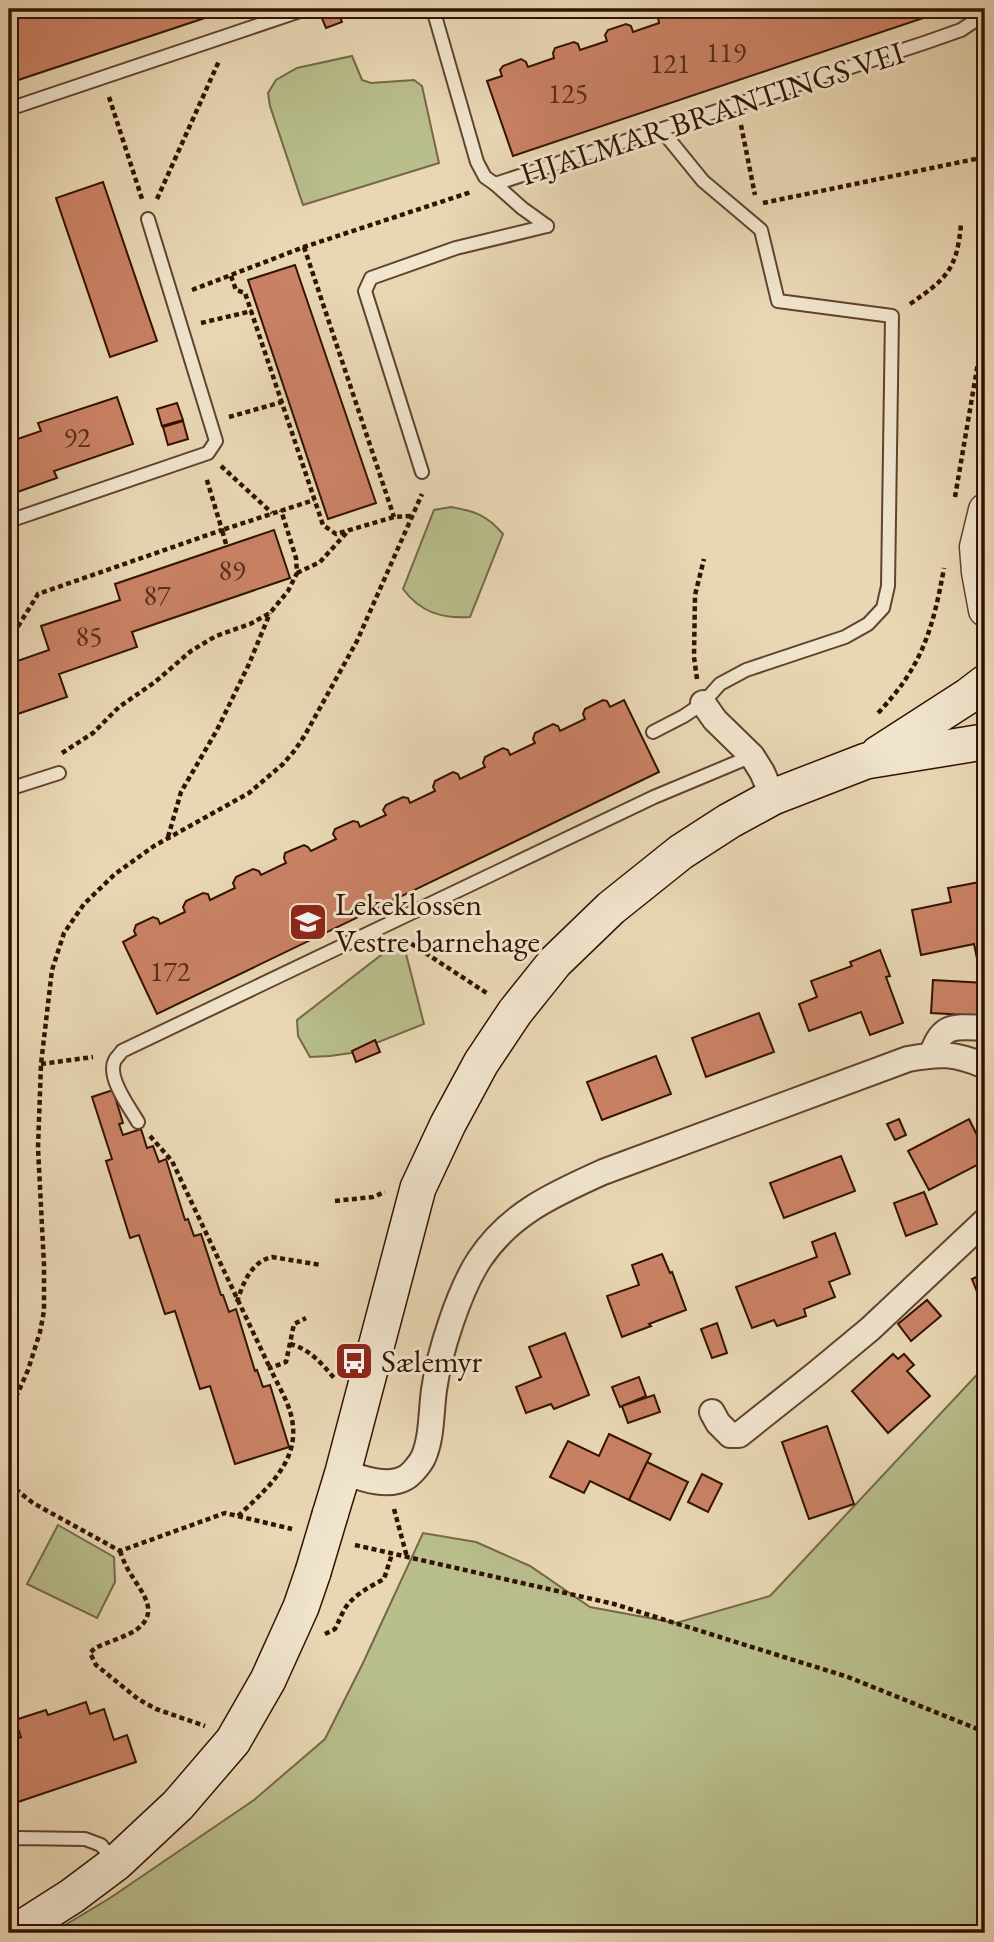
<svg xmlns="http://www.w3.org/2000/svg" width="994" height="1942" viewBox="0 0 994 1942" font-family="'EB Garamond',serif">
	<rect width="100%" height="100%" fill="#e9d7b4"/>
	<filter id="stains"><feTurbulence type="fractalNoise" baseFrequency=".00286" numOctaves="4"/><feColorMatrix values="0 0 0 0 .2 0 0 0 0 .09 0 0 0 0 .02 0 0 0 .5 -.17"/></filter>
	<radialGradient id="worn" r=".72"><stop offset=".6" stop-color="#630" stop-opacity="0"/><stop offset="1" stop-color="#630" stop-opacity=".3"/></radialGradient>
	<g fill="#b8be8c" stroke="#756847" stroke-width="2">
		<polygon points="352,56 362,80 371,83 414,80 422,86 439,163 303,205 270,106 268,93 276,80 297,68"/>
		<path d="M451 507C474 511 487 515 503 534L470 617C442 619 420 612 403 589L434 510Z"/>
		<polygon points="404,946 424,1024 351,1053 330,1056 310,1057 298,1036 297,1020 389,949"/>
		<polygon points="985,1366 985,1933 52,1933 110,1898 254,1800 325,1739 363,1663 423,1533 476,1542 530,1566 590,1607 676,1623 770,1596"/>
		<polygon points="58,1525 114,1557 115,1582 97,1618 27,1584"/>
	</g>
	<g fill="#ca8265" stroke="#321202" stroke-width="2">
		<polygon points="9,9 232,9 9,83"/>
		<polygon points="671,9 683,9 685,14 701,9 934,9 935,14 513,156 487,81 502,76 500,70 503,66 521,59 526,62 528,67 554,58 553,53 555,48 574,42 578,44 580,50 607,41 605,35 608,30 626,24 631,26 633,32 659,23 658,17 660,13"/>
		<polygon points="337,10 342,22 326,28 321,16"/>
		<polygon points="103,182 157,341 110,357 56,198"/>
		<polygon points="295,265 376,503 328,519 248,280"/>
		<polygon points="117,397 133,444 54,471 57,478 9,495 9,442 41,431 38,423"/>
		<polygon points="177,403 183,420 162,426 157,409"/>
		<polygon points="183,421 188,439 168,445 163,427"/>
		<polygon points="274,530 290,578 132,632 137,647 59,674 67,697 9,717 9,664 49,650 41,626 120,600 115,584"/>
		<polygon points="603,700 607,701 610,707 624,700 659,772 157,1014 123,942 136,935 134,931 136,925 153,917 158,919 160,924 185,912 183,907 186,901 203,893 208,894 210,900 235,888 233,883 236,877 253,869 259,871 261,875 286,863 284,858 285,853 304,845 308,847 311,851 336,839 333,834 335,829 353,821 358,822 360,827 386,815 383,810 386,805 403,797 408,798 410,803 435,791 433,787 435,781 453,772 458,774 460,779 485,767 483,763 485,757 503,748 508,750 510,755 535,743 533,739 535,733 553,724 558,726 560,731 585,719 583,714 585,709"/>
		<polygon points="985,881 985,966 979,968 974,944 921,955 912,910 951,902 948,888"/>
		<polygon points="880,950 890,976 886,977 903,1023 870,1035 861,1012 809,1031 799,1004 817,997 811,981 852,966 850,962"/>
		<polygon points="933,980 985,983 985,1016 931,1013"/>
		<polygon points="759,1013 774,1052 706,1077 692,1038"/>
		<polygon points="375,1040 380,1052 356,1062 352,1051"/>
		<polygon points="656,1056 671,1094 602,1120 587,1082"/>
		<polygon points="113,1090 123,1123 119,1124 123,1135 141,1129 147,1148 153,1146 159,1162 166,1159 185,1220 188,1219 194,1236 201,1234 221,1295 223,1295 229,1312 236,1309 255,1371 257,1370 263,1387 270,1385 289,1447 235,1464 210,1386 200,1389 175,1311 165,1314 139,1235 130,1238 106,1161 112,1159 92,1097"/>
		<polygon points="899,1119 906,1135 895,1140 887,1124"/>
		<polygon points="969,1119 985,1151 985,1161 929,1190 908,1151"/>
		<polygon points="841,1156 855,1191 784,1218 770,1183"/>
		<polygon points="924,1192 937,1224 906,1236 894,1203"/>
		<polygon points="835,1233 850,1274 829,1282 835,1297 804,1309 806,1316 777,1326 774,1320 752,1328 736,1287 817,1257 812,1242"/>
		<polygon points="662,1254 670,1273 672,1272 686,1310 649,1324 651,1326 622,1337 607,1296 639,1285 632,1265"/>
		<polygon points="985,1273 985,1312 972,1279"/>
		<polygon points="927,1300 941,1316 911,1341 898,1324"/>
		<polygon points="717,1323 727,1353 712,1358 701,1329"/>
		<polygon points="565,1333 589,1395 554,1409 551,1404 526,1413 516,1387 541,1377 529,1347"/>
		<polygon points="893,1354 898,1359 904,1354 914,1365 907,1371 930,1396 888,1433 852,1391"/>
		<polygon points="639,1377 646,1396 620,1407 612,1387"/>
		<polygon points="654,1395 660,1412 628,1423 622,1406"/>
		<polygon points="827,1426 854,1504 809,1519 782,1442"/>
		<polygon points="609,1434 651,1454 629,1500 590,1481 584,1493 550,1477 568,1441 599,1456"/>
		<polygon points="647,1462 688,1482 670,1520 629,1500"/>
		<polygon points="702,1474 722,1484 708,1512 688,1502"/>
		<polygon points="86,1702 90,1714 104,1709 114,1740 127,1735 136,1762 9,1805 9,1741 21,1737 15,1720 46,1710 48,1715"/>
	</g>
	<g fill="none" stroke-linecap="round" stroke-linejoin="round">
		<defs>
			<g id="service">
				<polyline points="433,9 477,162 485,177 495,184 924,43 961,30 985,14"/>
				<polyline points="9,109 306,9"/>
				<polyline points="495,184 522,208 547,226"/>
				<polyline points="422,472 365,291 371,278 456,248 547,226"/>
				<polyline points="9,521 208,453 216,441 148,219"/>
				<polyline points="653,732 684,716 703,703 720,684 746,670 845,637 868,624 883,608 888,586 892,316 778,301 761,230 703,181 668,138"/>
				<polyline points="9,789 59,773"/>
				<path d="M138 1122C130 1108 106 1077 115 1060 116 1058 121 1053 122 1051L654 797 752 756"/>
				<polyline points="9,1840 17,1838 85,1839 101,1845 113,1860"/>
			</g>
			<g id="minor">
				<polyline points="703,703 715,720 752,756 762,772 773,797"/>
				<path d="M932 1054C942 1022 957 1027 985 1028"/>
				<polyline points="712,1412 718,1423 730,1435 739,1435 817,1373 870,1329 985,1221"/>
				<path d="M343 1472C361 1478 387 1488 405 1478 411 1475 420 1464 423 1458 432 1439 431 1412 434 1390 439 1353 459 1291 479 1260 509 1214 554 1194 603 1172L908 1059C940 1053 955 1053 985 1066"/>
			</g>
			<polyline id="tertiary" points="985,510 976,547 978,572 985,610"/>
			<g id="secondary">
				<polyline points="878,754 968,696 985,683"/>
				<polyline points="330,1515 343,1472 418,1188 448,1124 481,1063 515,1012 555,962 611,908 681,852 729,821 773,797 866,761 977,743 985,744"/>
				<polyline points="14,1933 72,1896 116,1863 178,1805 233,1741 268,1680 301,1607 313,1572"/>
			</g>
		</defs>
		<use href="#service" stroke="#60432e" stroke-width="16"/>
		<use href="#minor" stroke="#60432e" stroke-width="28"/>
		<use href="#tertiary" stroke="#60432e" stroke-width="35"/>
		<use href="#secondary" stroke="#321202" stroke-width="38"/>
		<g stroke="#321202" stroke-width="4.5" stroke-dasharray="5 3.5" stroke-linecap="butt">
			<polyline points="109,97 143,202"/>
			<polyline points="741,125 755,195"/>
			<polyline points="157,199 219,61"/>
			<polyline points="763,203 985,157"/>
			<polyline points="304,247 394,517"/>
			<polyline points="231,276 236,290 245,293 323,525 336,534 394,517 412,516"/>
			<polyline points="192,290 304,247 471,192"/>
			<path d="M910 304C946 279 957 270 961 224"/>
			<polyline points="201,323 252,311"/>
			<polyline points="229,417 282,402"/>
			<polyline points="221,466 272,513"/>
			<polyline points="955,497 985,322"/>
			<polyline points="226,544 222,530 314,500"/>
			<polyline points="297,573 320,562 349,530"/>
			<polyline points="9,641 38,594 222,530 206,477"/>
			<polyline points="697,679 694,657 695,595 704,559"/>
			<path d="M878 713C922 667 933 629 944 568"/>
			<polyline points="62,753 93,733 119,707 155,682 191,651 216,636 250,624 270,613 288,591 297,573 296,558 281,510"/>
			<polyline points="168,837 181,792 217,730 249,664 270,613"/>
			<polyline points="404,939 488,994"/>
			<polyline points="41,1064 93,1057"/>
			<polyline points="150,1136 172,1161 270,1368"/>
			<polyline points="335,1201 373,1197 385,1192"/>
			<path d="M237 1302C243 1283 251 1262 272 1257L321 1265"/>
			<path d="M290 1344C310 1349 322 1364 335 1379"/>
			<polyline points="9,1413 28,1370 40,1332 44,1311 44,1265 38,1148 41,1064 52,970 64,933 84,904 115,874 154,846 249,793 283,764 295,750 305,735 357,641 422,494"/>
			<polyline points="9,1484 33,1503 120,1551 225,1513 292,1529"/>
			<polyline points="394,1509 407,1557"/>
			<path d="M238 1516C272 1484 308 1454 287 1403 282 1391 275 1379 270 1368L286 1362 294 1324 306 1318"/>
			<polyline points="355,1545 614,1604 848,1677 985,1732"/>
			<path d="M120 1551C123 1560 127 1569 132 1576 143 1594 160 1613 136 1630 127 1636 106 1643 95 1648L90 1653 96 1665 138 1699 156 1709 205 1726"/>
			<path d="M325 1634 335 1629C338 1623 340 1618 343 1612 350 1597 369 1587 384 1579L392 1554"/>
		</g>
		<use href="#service" stroke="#f1e5ce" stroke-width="12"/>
		<use href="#minor" stroke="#f1e5ce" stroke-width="24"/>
		<use href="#tertiary" stroke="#f1e5ce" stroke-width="32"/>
		<use href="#secondary" stroke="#f1e5ce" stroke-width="35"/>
		<defs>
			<polyline id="secondary-bridge" points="313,1572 330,1515"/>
		</defs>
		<use href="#secondary-bridge" stroke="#321202" stroke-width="38" stroke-linecap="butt"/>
		<use href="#secondary-bridge" stroke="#f1e5ce" stroke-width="35"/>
	</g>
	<defs>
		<symbol id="school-square" viewBox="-11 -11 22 22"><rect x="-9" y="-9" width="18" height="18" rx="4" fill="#8f2418" stroke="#f1e5ce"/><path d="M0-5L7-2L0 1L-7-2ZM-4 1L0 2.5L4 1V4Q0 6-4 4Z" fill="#fff"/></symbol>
		<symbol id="bus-square" viewBox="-11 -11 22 22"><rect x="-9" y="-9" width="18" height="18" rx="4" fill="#8f2418" stroke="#f1e5ce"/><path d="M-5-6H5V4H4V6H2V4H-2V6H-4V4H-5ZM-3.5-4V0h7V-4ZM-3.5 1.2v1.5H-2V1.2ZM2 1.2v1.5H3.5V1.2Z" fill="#fff"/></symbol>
	</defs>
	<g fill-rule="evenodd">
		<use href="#school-square" x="286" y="900" width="44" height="44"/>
		<use href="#bus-square" x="332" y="1339" width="44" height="44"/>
	</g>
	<g text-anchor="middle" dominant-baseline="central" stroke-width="6" stroke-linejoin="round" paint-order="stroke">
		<g font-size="28" fill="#582e1b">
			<text x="726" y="52">119</text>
			<text x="670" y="63">121</text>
			<text x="568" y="93">125</text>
			<text x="77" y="437">92</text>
			<text x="232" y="570">89</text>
			<text x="157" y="595">87</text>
			<text x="89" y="636">85</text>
			<text x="170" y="971">172</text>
		</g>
		<g font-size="32" fill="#321202" stroke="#f1e5ce">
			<text transform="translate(712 113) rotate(-18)">HJALMAR BRANTINGS VEI</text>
		</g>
		<g font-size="32" fill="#321202" stroke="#f1e5ce" text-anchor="start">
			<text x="335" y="904">Lekeklossen<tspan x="335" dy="37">Vestre barnehage</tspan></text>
			<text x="381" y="1361">Sælemyr</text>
		</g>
	</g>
	<rect width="994" height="1942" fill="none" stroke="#e9d7b4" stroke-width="35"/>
	<rect x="10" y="10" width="973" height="1921" fill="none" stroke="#321202" stroke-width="3.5"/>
	<rect x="18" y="18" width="959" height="1907" fill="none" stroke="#321202" stroke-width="2"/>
	<rect width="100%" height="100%" filter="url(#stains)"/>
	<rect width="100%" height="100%" fill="url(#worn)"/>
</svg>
